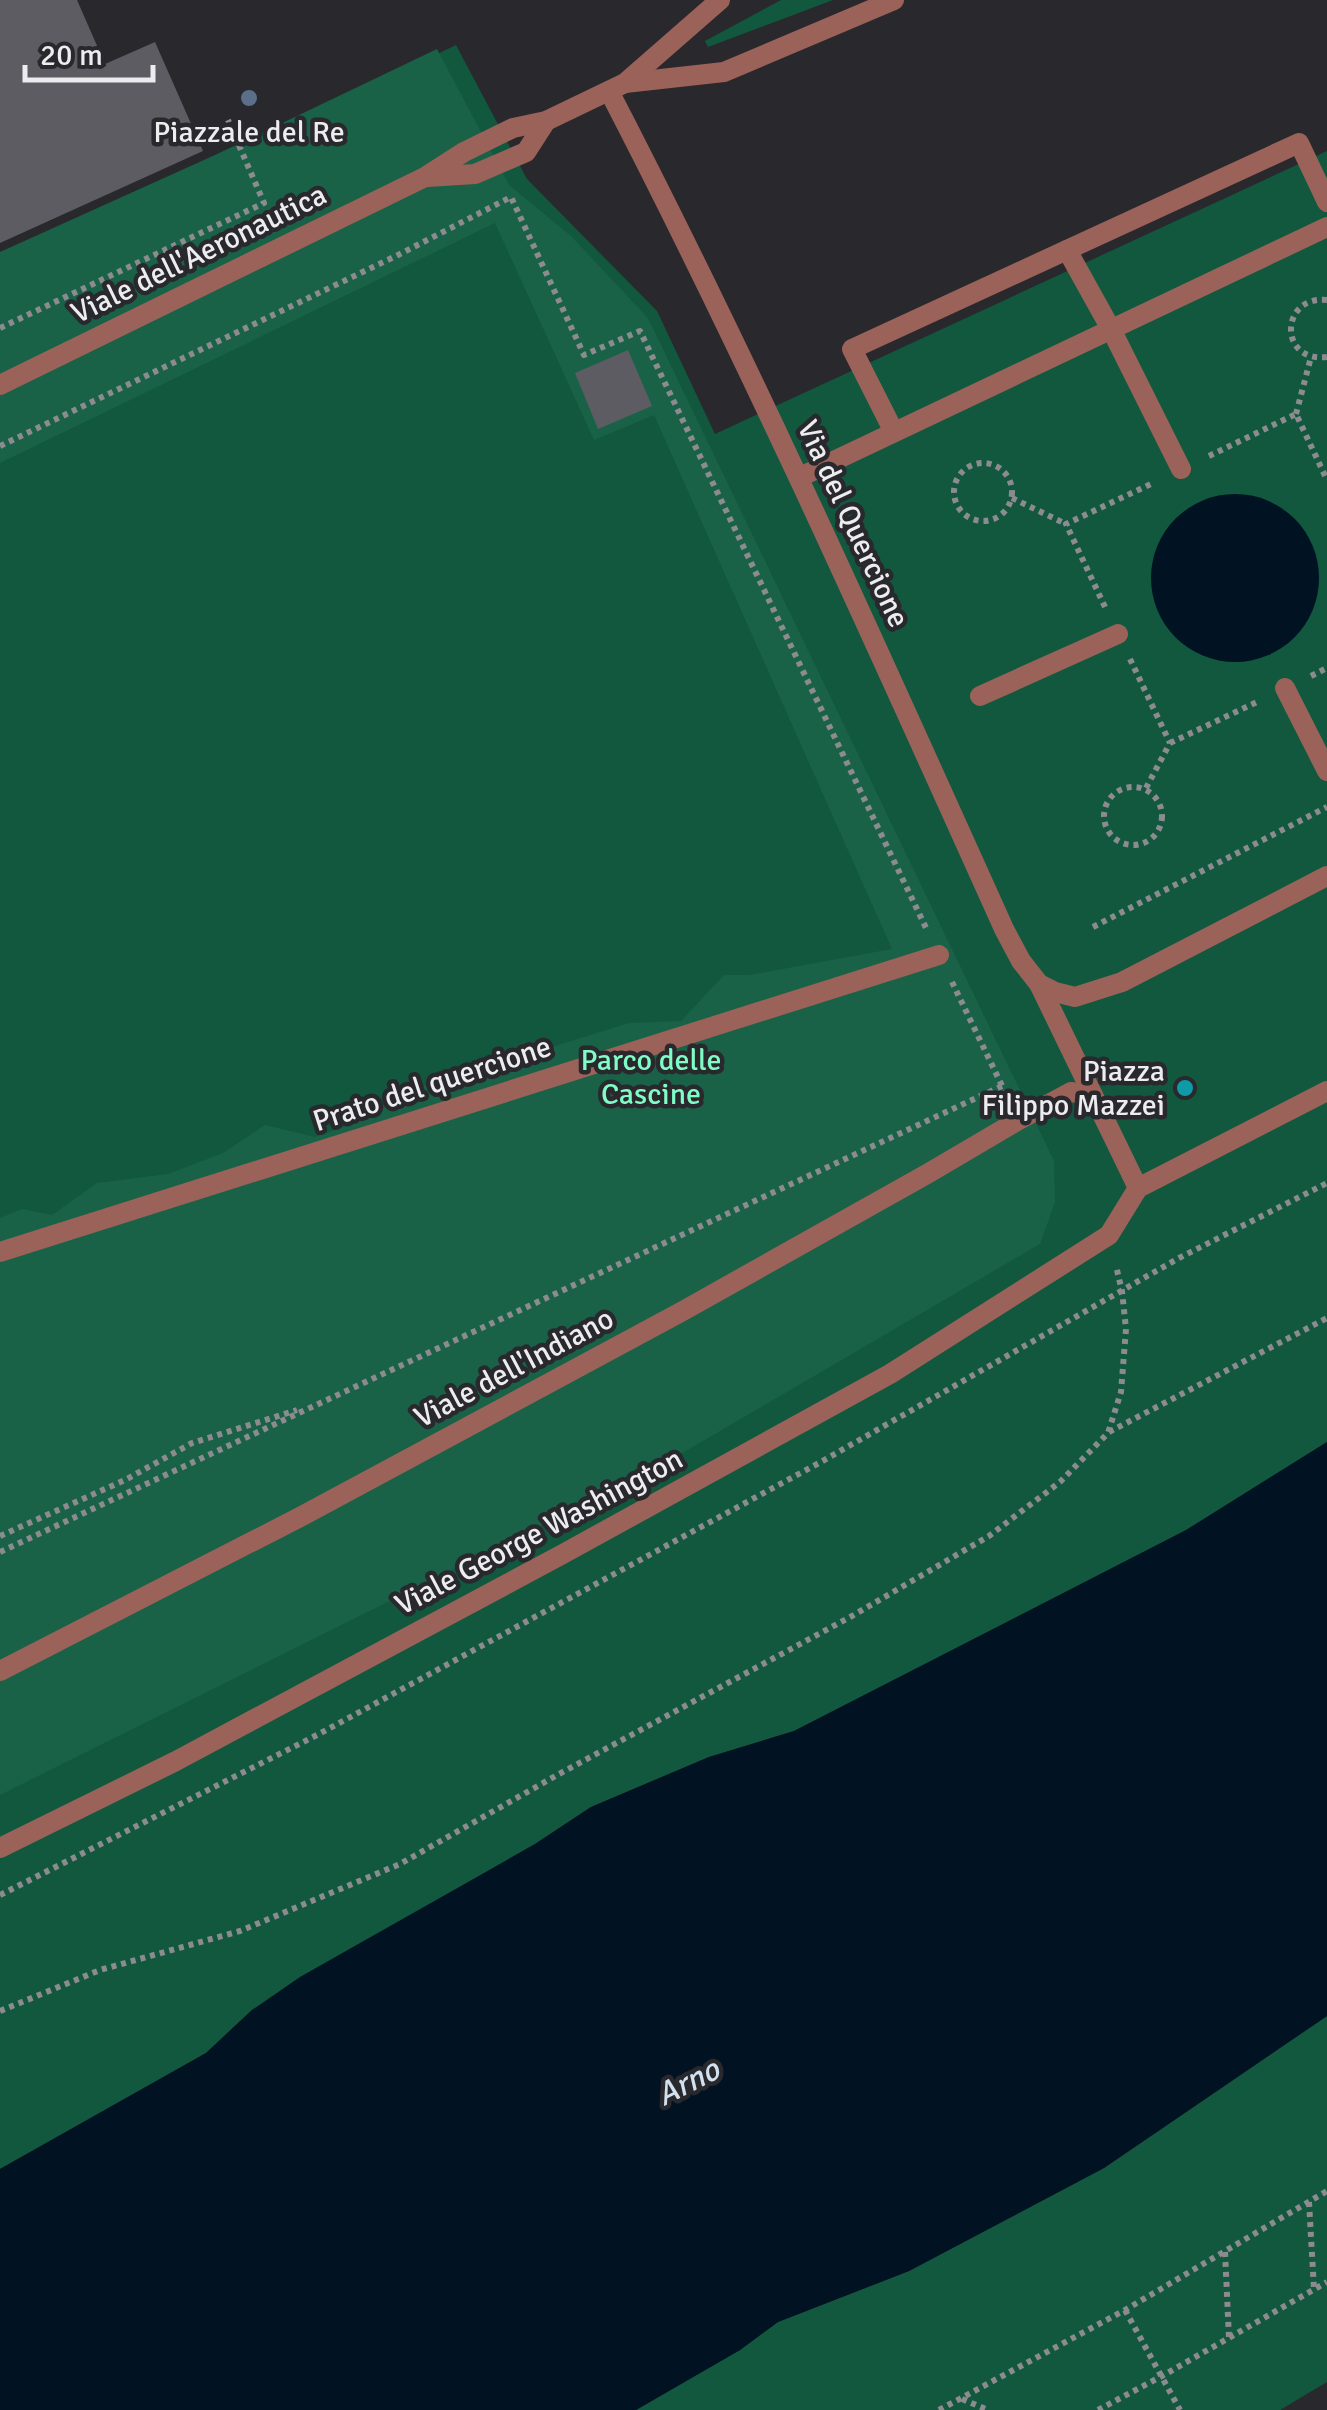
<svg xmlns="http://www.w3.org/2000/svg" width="1327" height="2410" viewBox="0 0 1327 2410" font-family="Signika,sans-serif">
	<rect width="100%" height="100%" fill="#29282d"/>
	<g fill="#11583e">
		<polygon points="781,0 833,0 708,47 705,41"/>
		<polygon points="456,45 527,179 657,311 715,434 1327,151 1327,1442 1187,1530 794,1731 709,1757 591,1807 535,1844 252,2010 206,2053 0,2169 0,265"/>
		<polygon points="1327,2016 1327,2382 1280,2410 636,2410 740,2350 778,2322 909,2271 1104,2168"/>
	</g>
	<polygon fill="#196247" points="437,49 509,185 571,236 648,318 1054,1161 1055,1202 1040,1244 655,1469 0,1795 0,1218 22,1209 52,1215 97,1183 168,1174 223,1153 265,1125 315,1137 368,1118 408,1091 459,1075 528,1066 555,1046 629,1023 681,1021 724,975 750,975 892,949 654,415 594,440 495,223 0,463 0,252 215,155"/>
	<g fill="#011222">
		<circle cx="1235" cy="578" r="84"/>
		<polygon points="1327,1442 1327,2016 1104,2168 909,2271 778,2322 740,2350 636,2410 0,2410 0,2169 206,2053 252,2010 300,1977 535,1844 591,1807 709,1757 794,1731 1186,1530"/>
	</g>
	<g fill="#5c5c62">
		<polygon points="0,0 77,0 105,64 155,42 203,151 0,243"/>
		<polygon points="628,350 652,406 598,429 575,373"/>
	</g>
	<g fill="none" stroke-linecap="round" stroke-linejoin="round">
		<g stroke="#8c8b8f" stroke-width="6" stroke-dasharray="5 5" stroke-linecap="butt">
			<path d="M1327 300C1280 295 1278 363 1327 357"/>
			<polyline points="0,328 264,203 228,120"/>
			<polyline points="1296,414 1311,357"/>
			<polyline points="0,446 398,255 511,197 584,355 640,331 927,930"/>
			<polyline points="1209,456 1296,414 1327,480"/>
			<circle cx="983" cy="492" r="29"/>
			<polyline points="1012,498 1066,524"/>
			<polyline points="1105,607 1066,524 1153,483"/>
			<polyline points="1130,659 1170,743"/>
			<polyline points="1311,676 1327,668"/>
			<polyline points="1170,743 1259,701"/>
			<circle cx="1133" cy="816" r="29"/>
			<polyline points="1146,788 1170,743"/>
			<polyline points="1093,927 1327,807"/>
			<polyline points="952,982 1005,1092"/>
			<polyline points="1109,1432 1327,1318"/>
			<polyline points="0,1536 125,1480 192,1443 297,1410"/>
			<polyline points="0,1552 1002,1086"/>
			<polyline points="0,1895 319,1734 819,1463 1179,1258 1327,1183"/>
			<polyline points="0,2011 100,1970 240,1931 400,1864 559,1774 852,1616 989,1536 1060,1482 1108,1433 1121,1392 1126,1329 1122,1291 1116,1266"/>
			<polyline points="1309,2202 1314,2289"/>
			<polyline points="1225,2252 1229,2338"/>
			<polyline points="1125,2310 1180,2410"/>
			<polyline points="962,2399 988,2410"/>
			<polyline points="939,2410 1125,2310 1327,2191"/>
			<polyline points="1098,2410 1162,2376 1327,2282"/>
		</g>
		<g stroke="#9a6259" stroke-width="20">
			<polyline points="625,83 724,72 894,0"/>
			<path d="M609 91C751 365 877 647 1004 929L1021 961 1039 984 1138 1188"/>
			<polyline points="427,177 475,174 526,152 546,121"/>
			<polyline points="1067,250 1112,331 1181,469"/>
			<polyline points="0,385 425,177 464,152 513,128 546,121 625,83 720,0"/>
			<polyline points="894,432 852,349 1299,143 1327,202"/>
			<polyline points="800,477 1327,227"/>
			<polyline points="1285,688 1327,771"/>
			<polyline points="980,696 1118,634"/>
			<polyline points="1039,984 1055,992 1075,997 1122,982 1327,876"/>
			<polyline points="0,1252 939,955"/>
			<polyline points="0,1671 302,1516 681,1312 927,1174 1017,1121 1071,1092 1092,1095"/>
			<polyline points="0,1848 176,1761 561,1555 890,1374 1109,1235 1138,1188 1327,1091"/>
		</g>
	</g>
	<circle fill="#5c6f8a" stroke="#29282d" stroke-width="4" cx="249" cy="98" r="10"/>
	<circle fill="#0f9aa8" stroke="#29282d" stroke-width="4" cx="1185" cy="1088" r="10"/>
	<g text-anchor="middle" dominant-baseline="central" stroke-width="9" stroke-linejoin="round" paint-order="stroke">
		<g font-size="30" fill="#ededf0" stroke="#29282d">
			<text x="249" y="132">Piazzale del Re</text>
			<text x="1165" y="1071" text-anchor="end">Piazza<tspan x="1165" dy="34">Filippo Mazzei</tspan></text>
		</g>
		<g font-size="30" fill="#ededf0" stroke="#29282d">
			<text transform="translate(199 254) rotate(-26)">Viale dell'Aeronautica</text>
			<text transform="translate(853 524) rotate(65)">Via del Quercione</text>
			<text transform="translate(432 1084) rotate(-18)">Prato del quercione</text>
			<text transform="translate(514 1368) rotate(-28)">Viale dell'Indiano</text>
			<text transform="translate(539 1532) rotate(-28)">Viale George Washington</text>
		</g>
		<g font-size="30" fill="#80fcc7" stroke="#29282d">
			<text x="651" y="1060">Parco delle<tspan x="651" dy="34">Cascine</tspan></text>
		</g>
		<g font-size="32" font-style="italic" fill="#d1e1f0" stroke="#29282d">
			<text transform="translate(688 2082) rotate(-27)">Arno</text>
		</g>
	</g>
	<path d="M25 65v15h128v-15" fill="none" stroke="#ededf0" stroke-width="5"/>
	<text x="40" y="65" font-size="30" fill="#ededf0" stroke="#29282d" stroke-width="8" paint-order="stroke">20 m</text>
</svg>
